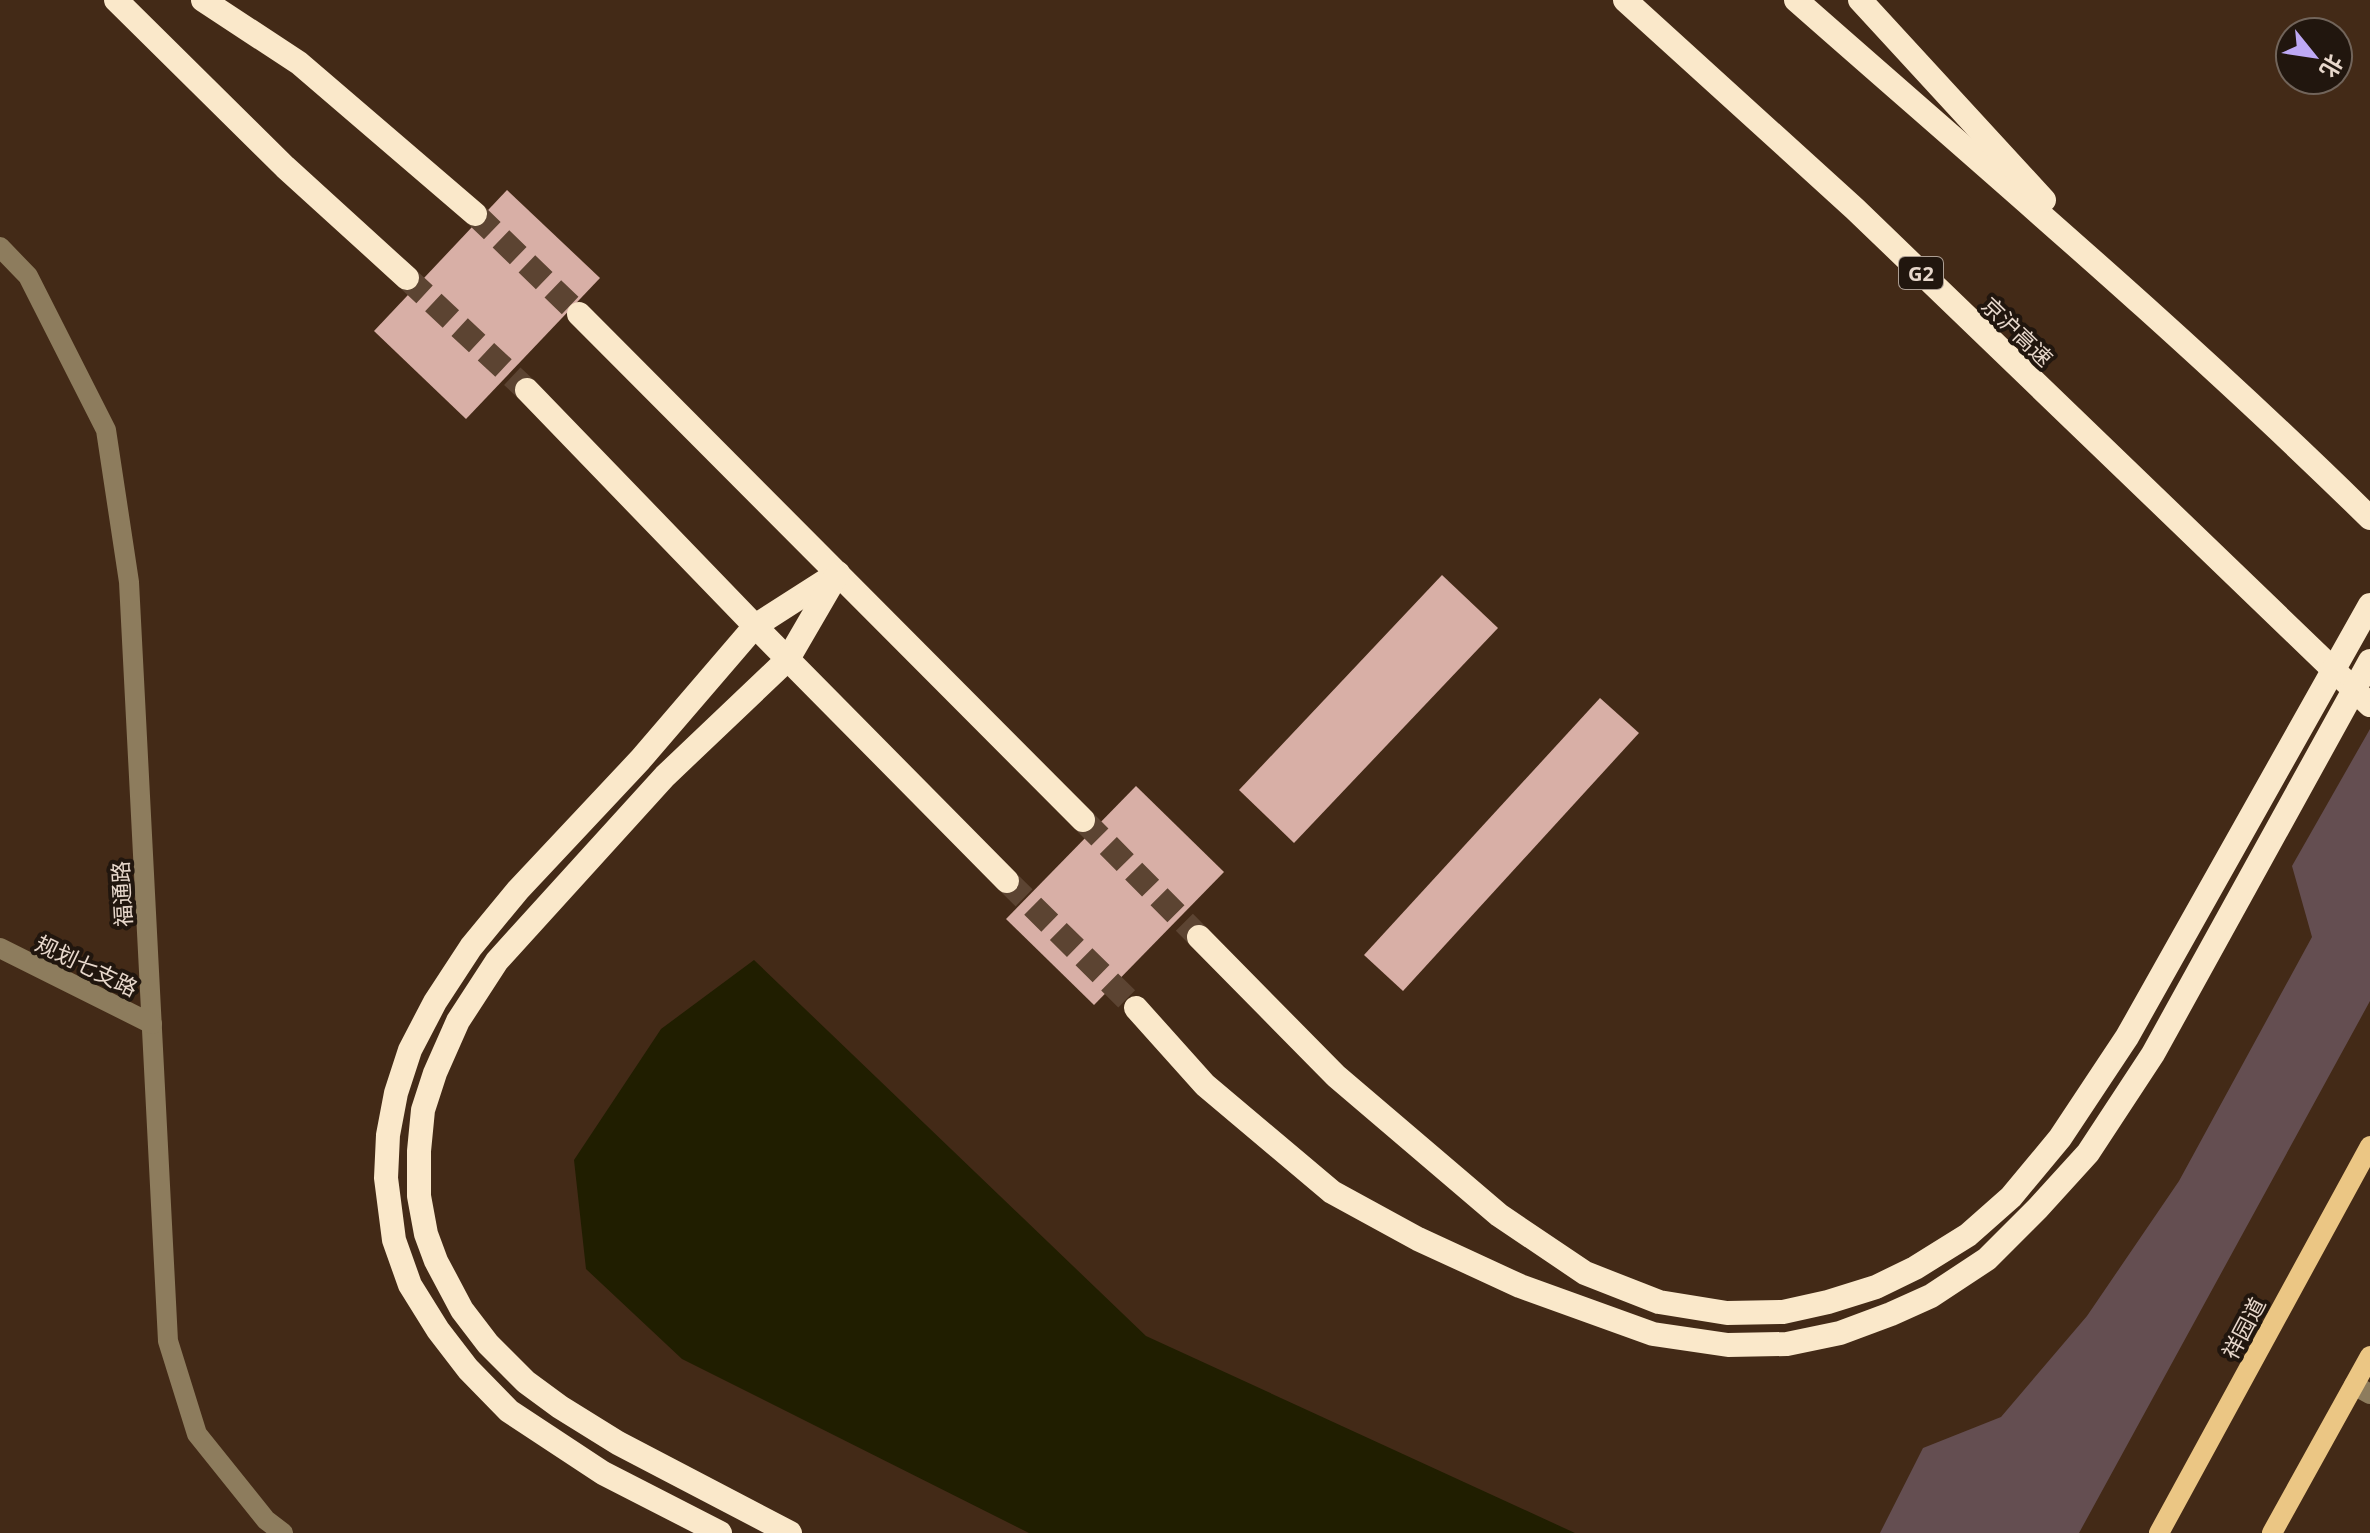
<svg xmlns="http://www.w3.org/2000/svg" width="2370" height="1533" viewBox="0 0 2370 1533" font-family="'Open Sans','Noto Sans SC',sans-serif">
	<rect width="100%" height="100%" fill="#432a17"/>
	<polygon fill="#644e51" points="2370,729 2370,1001 2079,1533 1880,1533 1923,1448 2001,1417 2087,1316 2179,1181 2312,937 2292,866"/>
	<polygon fill="#201e00" points="754,960 1146,1336 1575,1533 1029,1533 682,1359 586,1269 574,1160 661,1029"/>
	<g fill="#d8afa6">
		<polygon points="507,190 600,278 466,419 374,331"/>
		<polygon points="1442,575 1498,628 1294,843 1239,790"/>
		<polygon points="1600,698 1639,733 1403,991 1364,955"/>
		<polygon points="1136,786 1224,872 1094,1005 1006,919"/>
	</g>
	<g fill="none" stroke-linecap="round" stroke-linejoin="round">
		<g stroke="#5c4432" stroke-width="24" stroke-dasharray="24 12" stroke-linecap="butt">
			<polyline points="475,214 579,314"/>
			<polyline points="407,278 527,390"/>
			<polyline points="1083,820 1199,937"/>
			<polyline points="1007,881 1136,1008"/>
		</g>
		<g stroke="#8d7c5d" stroke-width="20">
			<polyline points="0,247 28,276 106,430 129,582 168,1341 197,1434 266,1520 283,1533"/>
			<polyline points="0,948 152,1024"/>
			<polyline points="2354,1385 2370,1394"/>
		</g>
		<g stroke="#ebc684" stroke-width="20">
			<polyline points="2159,1533 2370,1146"/>
			<polyline points="2272,1533 2370,1356"/>
		</g>
		<g stroke="#fae8ca" stroke-width="24">
			<polyline points="116,0 285,167 407,278"/>
			<polyline points="203,0 299,63 475,214"/>
			<polyline points="1625,0 1855,209 2370,705"/>
			<path d="M1796 0C1989 170 2186 337 2370 518"/>
			<polyline points="1860,0 2044,200"/>
			<polyline points="579,314 1083,820"/>
			<polyline points="527,390 755,626 1007,881"/>
			<polyline points="1199,937 1336,1076 1499,1215 1585,1273 1659,1302 1727,1313 1783,1312 1828,1302 1876,1287 1915,1268 1968,1235 2011,1197 2060,1138 2127,1037 2370,605"/>
			<polyline points="1136,1008 1205,1085 1332,1192 1418,1239 1520,1286 1653,1334 1728,1345 1787,1344 1840,1333 1891,1314 1931,1296 1987,1259 2038,1208 2088,1153 2153,1054 2370,661"/>
			<polyline points="720,1533 603,1473 509,1411 468,1369 438,1330 410,1285 394,1240 386,1178 388,1135 396,1093 410,1050 435,1002 471,947 518,890 640,760 755,626 833,576"/>
			<polyline points="790,1533 618,1443 560,1407 526,1382 488,1344 462,1310 436,1261 426,1234 419,1196 419,1151 423,1110 435,1073 458,1021 497,961 665,776 788,659 838,573"/>
		</g>
	</g>
	<g text-anchor="middle" dominant-baseline="central" stroke-width="8" stroke-linejoin="round" paint-order="stroke">
		<rect fill="#21160e" stroke="#ac9e93" stroke-width="2" x="1899" y="257" width="44" height="32" rx="6"/>
		<g font-size="20" font-weight="bold" fill="#e8d8cc">
			<text x="1921" y="273">G2</text>
		</g>
		<g font-size="22" fill="#e8d8cc" stroke="#21160e">
			<text transform="translate(2018 331) rotate(44)">京沪高速</text>
			<text transform="translate(121 894) rotate(-93)">福通路</text>
			<text transform="translate(87 965) rotate(26)">规划七支路</text>
			<text transform="translate(2243 1328) rotate(-62)">祥园道</text>
		</g>
	</g>
	<g transform="translate(2314 56) rotate(120)"><circle r="38" fill="#21160e" stroke="#71645a" stroke-width="2"/>
	<path d="M0-6L14 30L0 20L-14 30Z" fill="#bea9f5"/>
	<text y="-12" font-size="22" font-weight="bold" text-anchor="middle" fill="#e8d8cc">北</text>
	</g>
</svg>
